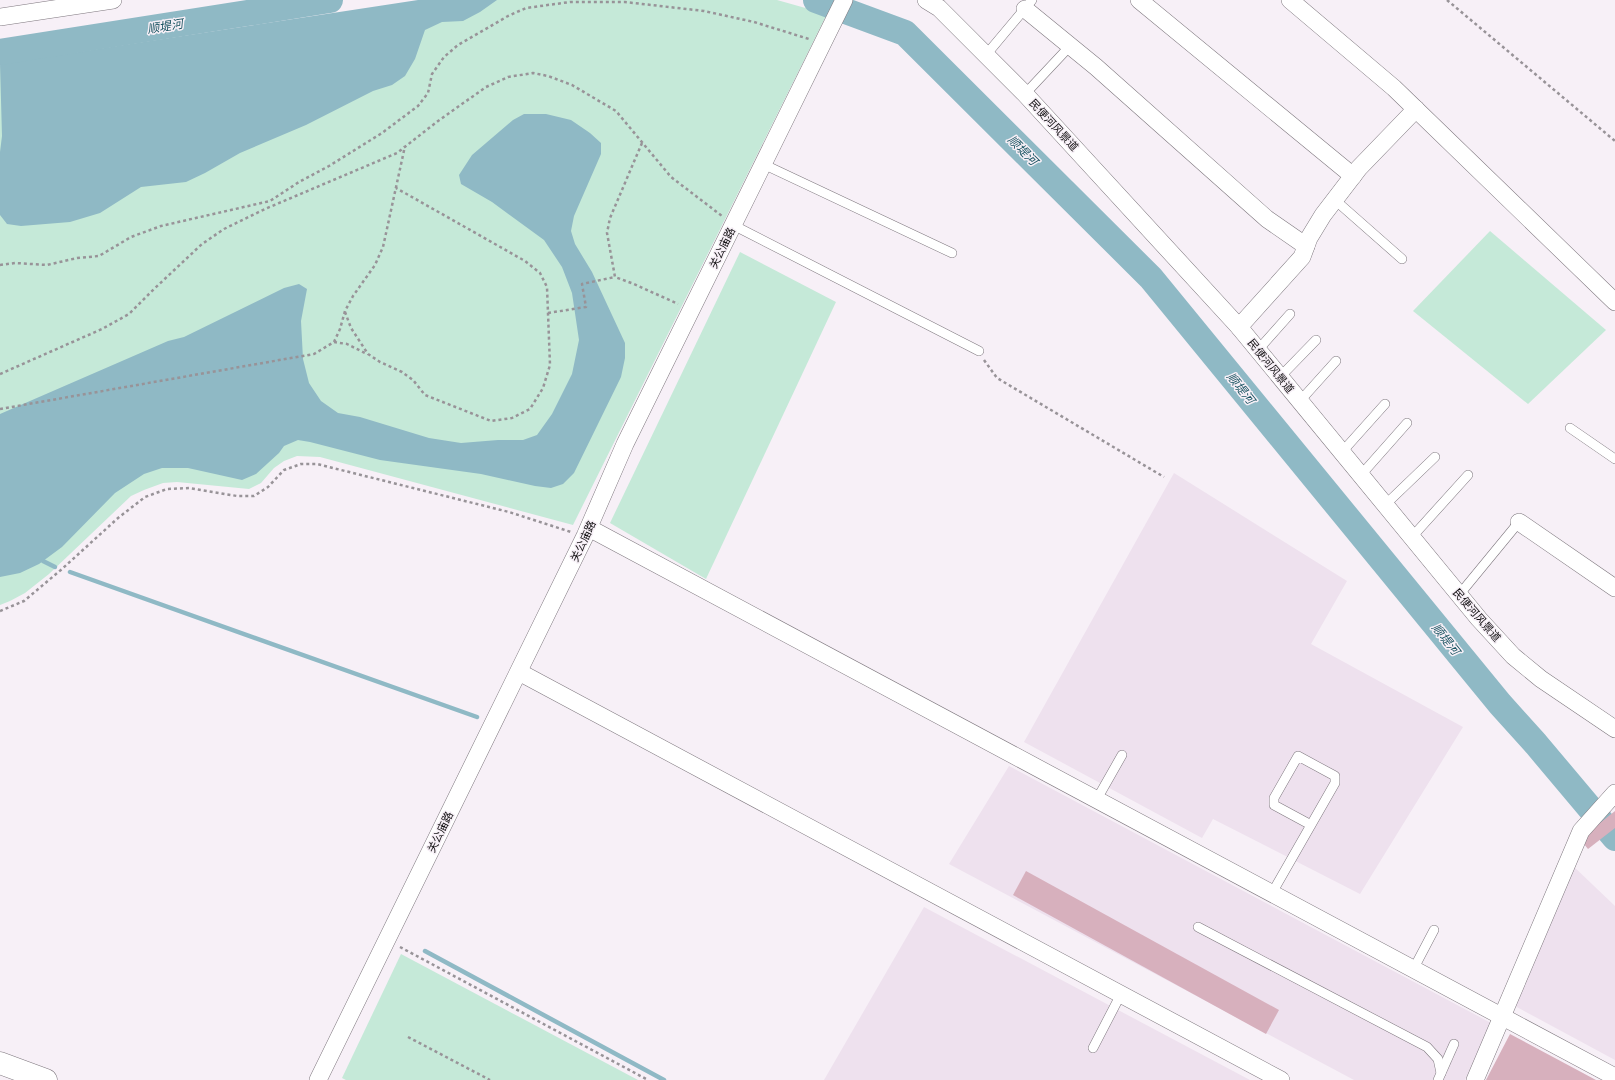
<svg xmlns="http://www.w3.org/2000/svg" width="1615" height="1080" viewBox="0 0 1615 1080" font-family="'IBM Plex Sans','Noto Sans SC',sans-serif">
	<rect width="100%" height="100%" fill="#f7f0f7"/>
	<g fill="#eee1ee">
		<polygon points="1174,473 1347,581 1311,644 1463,727 1360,894 1213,819 1202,838 1024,742"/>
		<polygon points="1009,766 1491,1023 1465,1080 1354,1080 949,864"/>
		<polygon points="1571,864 1615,906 1615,1060 1513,1005"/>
		<polygon points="924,907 1250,1080 824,1080"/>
	</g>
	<g fill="#c5e9d8">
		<polygon points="424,0 777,0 809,9 826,16 573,525 320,457 297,456 284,461 274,468 261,483 249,489 177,482 163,483 144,490 131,496 49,574 25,593 10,601 0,605 0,66"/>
		<polygon points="1490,231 1606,330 1528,404 1413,311"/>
		<polygon points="740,252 836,302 706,579 610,523"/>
		<polygon points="401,954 638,1080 346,1080 342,1078"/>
	</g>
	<g fill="#8fb9c5">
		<polygon points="418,0 497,0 480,12 463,21 442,22 425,30 415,59 405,76 392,85 373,91 306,125 240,153 205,173 186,182 141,187 100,213 70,222 21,226 7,224 0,215 0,152 2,136 0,64"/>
		<polygon points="524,114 546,114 571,120 590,133 601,143 601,154 574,216 571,231 575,244 592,272 625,343 625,358 621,377 574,473 563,484 551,488 535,486 481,474 380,460 310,442 298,440 284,446 279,453 256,474 242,480 188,468 162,468 144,474 115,493 62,547 39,564 20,573 0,577 0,414 168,341 184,337 284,288 299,284 307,289 301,321 303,359 309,383 321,401 338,413 360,417 429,438 461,443 498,440 523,440 537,435 552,414 572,374 579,340 572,293 562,267 544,240 492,202 461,184 459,175 472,155 513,120"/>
	</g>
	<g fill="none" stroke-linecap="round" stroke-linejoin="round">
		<g stroke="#8fb9c5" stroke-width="4.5">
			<polyline points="43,561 55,567"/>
			<polyline points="70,572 477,717"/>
			<polyline points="425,951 664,1080"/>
		</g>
		<g stroke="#8fb9c5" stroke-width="26">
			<polyline points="816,0 905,33 1151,278 1500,704 1536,744 1615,838"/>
			<polyline points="0,52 330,0"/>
		</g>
	</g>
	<g fill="#d7b0bd">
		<polygon points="1615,811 1615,828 1588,849 1580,839"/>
		<polygon points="1026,871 1279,1010 1266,1034 1013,895"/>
		<polygon points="1510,1034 1596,1080 1486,1080"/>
	</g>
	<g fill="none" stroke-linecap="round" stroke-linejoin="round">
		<defs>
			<g id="service">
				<polyline points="986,55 1032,0"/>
				<polyline points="1025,94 1070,46"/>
				<polyline points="763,164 952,253"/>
				<polyline points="1335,200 1402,259"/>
				<polyline points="733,225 979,351"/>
				<polyline points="1258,350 1290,314"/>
				<polyline points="1280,377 1316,340"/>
				<polyline points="1300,401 1336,361"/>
				<polyline points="1570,428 1615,459"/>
				<polyline points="1342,452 1385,404"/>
				<polyline points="1361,475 1407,423"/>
				<polyline points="1385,505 1435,457"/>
				<polyline points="1412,537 1468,475"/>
				<polyline points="1459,595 1519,522"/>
				<polyline points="1097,799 1122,755"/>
				<polyline points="1272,893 1335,783 1335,776 1298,756 1274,798 1274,805 1311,825"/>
				<polyline points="1198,927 1427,1047 1438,1059 1441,1073"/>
				<polyline points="1414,968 1434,930"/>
				<polyline points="1093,1048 1121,994"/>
				<polyline points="1438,1080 1454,1044"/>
			</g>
			<g id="minor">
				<polyline points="926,0 939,8 1025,94 1239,327 1479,619 1513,656 1541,679 1615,729"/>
				<polyline points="1139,0 1353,176"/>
				<polyline points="1290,0 1394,88 1615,302"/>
				<polyline points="1025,9 1096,67 1267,219 1306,246"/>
				<polyline points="0,17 113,0"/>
				<polyline points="1239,327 1302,257 1309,238 1323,215 1359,168 1416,109"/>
				<polyline points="1519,522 1615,588"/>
				<polyline points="589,528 1615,1077"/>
				<polyline points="519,672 1281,1080"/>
				<polyline points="318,1080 585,536 625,444 844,0"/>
				<polyline points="1475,1080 1581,831 1615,793"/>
			</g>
			<polyline id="tertiary" points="0,1063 46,1080"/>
		</defs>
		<use href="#service" stroke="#7e777e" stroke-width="10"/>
		<use href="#minor" stroke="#7e777e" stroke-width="18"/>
		<use href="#tertiary" stroke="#7e777e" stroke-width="23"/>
		<g stroke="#989398" stroke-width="2.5" stroke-dasharray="3 3" stroke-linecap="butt">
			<polyline points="1447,0 1615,141"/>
			<polyline points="642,143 610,218 607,233 615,277 634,284 678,304"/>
			<polyline points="0,265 15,263 47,265 77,258 99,256 131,237 161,226 270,201 299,182 329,166 382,133 418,106 428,93 432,74 444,57 458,45 508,16 526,8 570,2 625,2 704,11 754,22 809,39"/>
			<polyline points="345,312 351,328 368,354 380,362 402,372 413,380 425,395 491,421 512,418 530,409 543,388 550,365 547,287 540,273 525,261 396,188"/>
			<polyline points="548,313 586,307 582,284 615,277"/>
			<polyline points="334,342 347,344 367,354"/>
			<polyline points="984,360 997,378 1164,477"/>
			<polyline points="0,374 102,329 129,314 154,289 202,244 224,229 265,209 397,153 438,121 486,87 508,77 533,73 548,76 572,85 616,111 671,177 722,216"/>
			<polyline points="0,409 314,354 334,342 340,329 345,311 353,296 375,265 383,247 405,146"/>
			<polyline points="0,611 24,601 62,569 118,518 145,497 167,489 189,488 237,496 254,496 268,487 284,470 301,464 317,464 509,512 571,532"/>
			<polyline points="400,947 648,1080"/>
			<polyline points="408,1037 490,1080"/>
		</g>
		<use href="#service" stroke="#fff" stroke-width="9"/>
		<use href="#minor" stroke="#fff" stroke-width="17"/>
		<use href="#tertiary" stroke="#fff" stroke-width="22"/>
	</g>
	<g text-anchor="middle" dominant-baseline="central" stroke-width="3" stroke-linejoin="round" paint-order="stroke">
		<g font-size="11" fill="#141214" stroke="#f7f0f7">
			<text transform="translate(1054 125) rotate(47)">民便河风景道</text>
			<text transform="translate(722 248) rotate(-64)">关公庙路</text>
			<text transform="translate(1271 366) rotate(51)">民便河风景道</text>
			<text transform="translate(583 541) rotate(-65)">关公庙路</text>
			<text transform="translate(1477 615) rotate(49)">民便河风景道</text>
			<text transform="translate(440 832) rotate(-64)">关公庙路</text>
		</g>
		<g font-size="12" font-style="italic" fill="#1a5462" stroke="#f7f0f7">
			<text transform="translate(165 26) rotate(-9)">顺堤河</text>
			<text transform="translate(1023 150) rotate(45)">顺堤河</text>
			<text transform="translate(1241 388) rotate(51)">顺堤河</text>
			<text transform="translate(1446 639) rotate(51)">顺堤河</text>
		</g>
	</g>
</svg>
